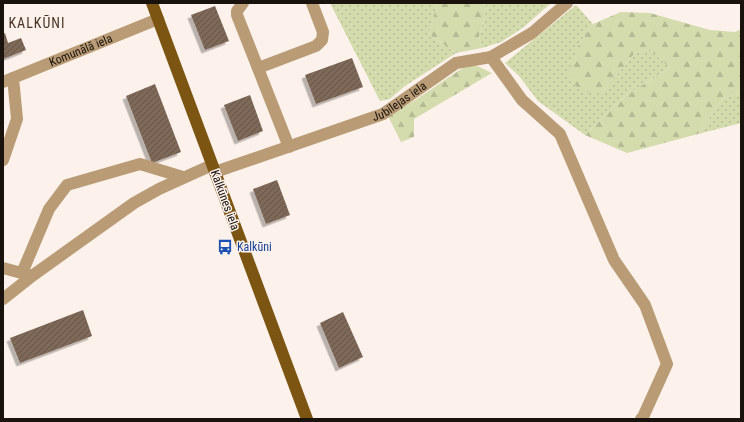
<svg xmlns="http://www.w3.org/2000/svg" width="744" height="422" viewBox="0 0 744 422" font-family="'Roboto Condensed',sans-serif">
	<defs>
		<pattern id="grass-dots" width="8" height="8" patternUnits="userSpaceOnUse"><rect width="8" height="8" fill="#d4dbad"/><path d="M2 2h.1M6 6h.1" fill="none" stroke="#b5bb94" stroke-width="1.8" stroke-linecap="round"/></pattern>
		<pattern id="forest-firs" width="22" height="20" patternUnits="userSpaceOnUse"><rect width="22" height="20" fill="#d4dbad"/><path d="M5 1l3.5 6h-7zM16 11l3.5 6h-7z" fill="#b5bb94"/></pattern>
		<pattern id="building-hatch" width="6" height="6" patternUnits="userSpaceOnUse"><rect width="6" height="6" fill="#7e6859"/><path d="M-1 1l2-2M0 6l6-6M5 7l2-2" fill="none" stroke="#665448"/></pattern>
		<filter id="shadow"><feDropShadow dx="-3.5" dy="3.5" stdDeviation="0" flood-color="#0004"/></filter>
	</defs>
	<rect width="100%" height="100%" fill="#fcf2eb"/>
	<g fill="url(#grass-dots)">
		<polygon points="330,3 437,3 429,34 456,53 405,86 390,99 380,101"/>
		<polygon points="488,3 551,3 524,27 501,42 482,48 479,36"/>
		<polygon points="576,5 593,24 578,46 602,92 634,54 650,49 670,68 625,96 585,135 538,101 519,76 505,63"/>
		<polygon points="741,92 741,123 698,134 723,99"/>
	</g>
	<g fill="url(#forest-firs)">
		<polygon points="437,3 488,3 479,36 482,48 456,53 429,34"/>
		<polygon points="621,12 650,13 710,30 735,32 741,29 741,92 723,99 698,134 627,153 585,135 625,96 670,68 650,49 634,54 602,92 590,93 579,88 571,82 568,73 578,46 593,24"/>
		<polygon points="471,63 492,73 414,119 414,137 401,142 388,116 417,99 458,71"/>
	</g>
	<g fill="url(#building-hatch)" filter="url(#shadow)">
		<polygon points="215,6 229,41 205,50 191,15"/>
		<polygon points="5,33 8,43 21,38 26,50 3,59 3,34"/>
		<polygon points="352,58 363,87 316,104 305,75"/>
		<polygon points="155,84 181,152 152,163 126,96"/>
		<polygon points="250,95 263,131 238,141 224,105"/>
		<polygon points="277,180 290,215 266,224 253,189"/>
		<polygon points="83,310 92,336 20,363 10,338"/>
		<polygon points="343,312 363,357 339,368 320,323"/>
	</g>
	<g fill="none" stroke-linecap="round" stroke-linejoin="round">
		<g stroke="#b99c76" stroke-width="12">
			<polyline points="243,3 237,11 237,15 289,147"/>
			<polyline points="491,57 522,100 560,134 614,260 645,305 667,364 643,417 641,419"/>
			<polyline points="258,68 316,46 322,40 323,32 312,3"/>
			<path id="s1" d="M3 82 158 19"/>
			<polyline points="3,160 17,119 13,78"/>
			<path id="s2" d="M215 172 383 114 456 63 491 57 532 33 567 3"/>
			<polyline points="3,268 29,275"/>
			<polyline points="22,273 49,209 67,185 140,164 183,177"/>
			<polyline points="3,299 32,276 134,203 159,189 212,165"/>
		</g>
		<polyline stroke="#7d5512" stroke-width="12" points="152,3 307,419"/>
	</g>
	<defs>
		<symbol id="bus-bare" viewBox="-9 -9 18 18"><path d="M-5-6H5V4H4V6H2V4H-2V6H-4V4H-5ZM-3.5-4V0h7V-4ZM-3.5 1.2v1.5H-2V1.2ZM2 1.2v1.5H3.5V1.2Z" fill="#1a4fb4" stroke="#fcf2eb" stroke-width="2.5" paint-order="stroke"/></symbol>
	</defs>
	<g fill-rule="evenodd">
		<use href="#bus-bare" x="214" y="236" width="22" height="22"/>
	</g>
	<g text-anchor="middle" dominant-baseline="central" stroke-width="3" stroke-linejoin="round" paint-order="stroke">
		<g font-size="12" fill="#1a120c" stroke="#fcf2eb">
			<text stroke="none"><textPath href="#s1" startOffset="84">Komunālā iela</textPath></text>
			<text stroke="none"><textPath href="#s2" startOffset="198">Jubilejas iela</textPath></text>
			<text transform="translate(225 200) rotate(70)">Kalkūnes iela</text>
		</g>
		<g font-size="12" fill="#164399" stroke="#fcf2eb" text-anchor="start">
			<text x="237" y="247">Kalkūni</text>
		</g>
		<g font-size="14" letter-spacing="1" fill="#473426" stroke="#fcf2eb">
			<text x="37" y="23">KALKŪNI</text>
		</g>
	</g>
	<rect width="744" height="422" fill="none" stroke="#1a120c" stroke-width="8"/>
</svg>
